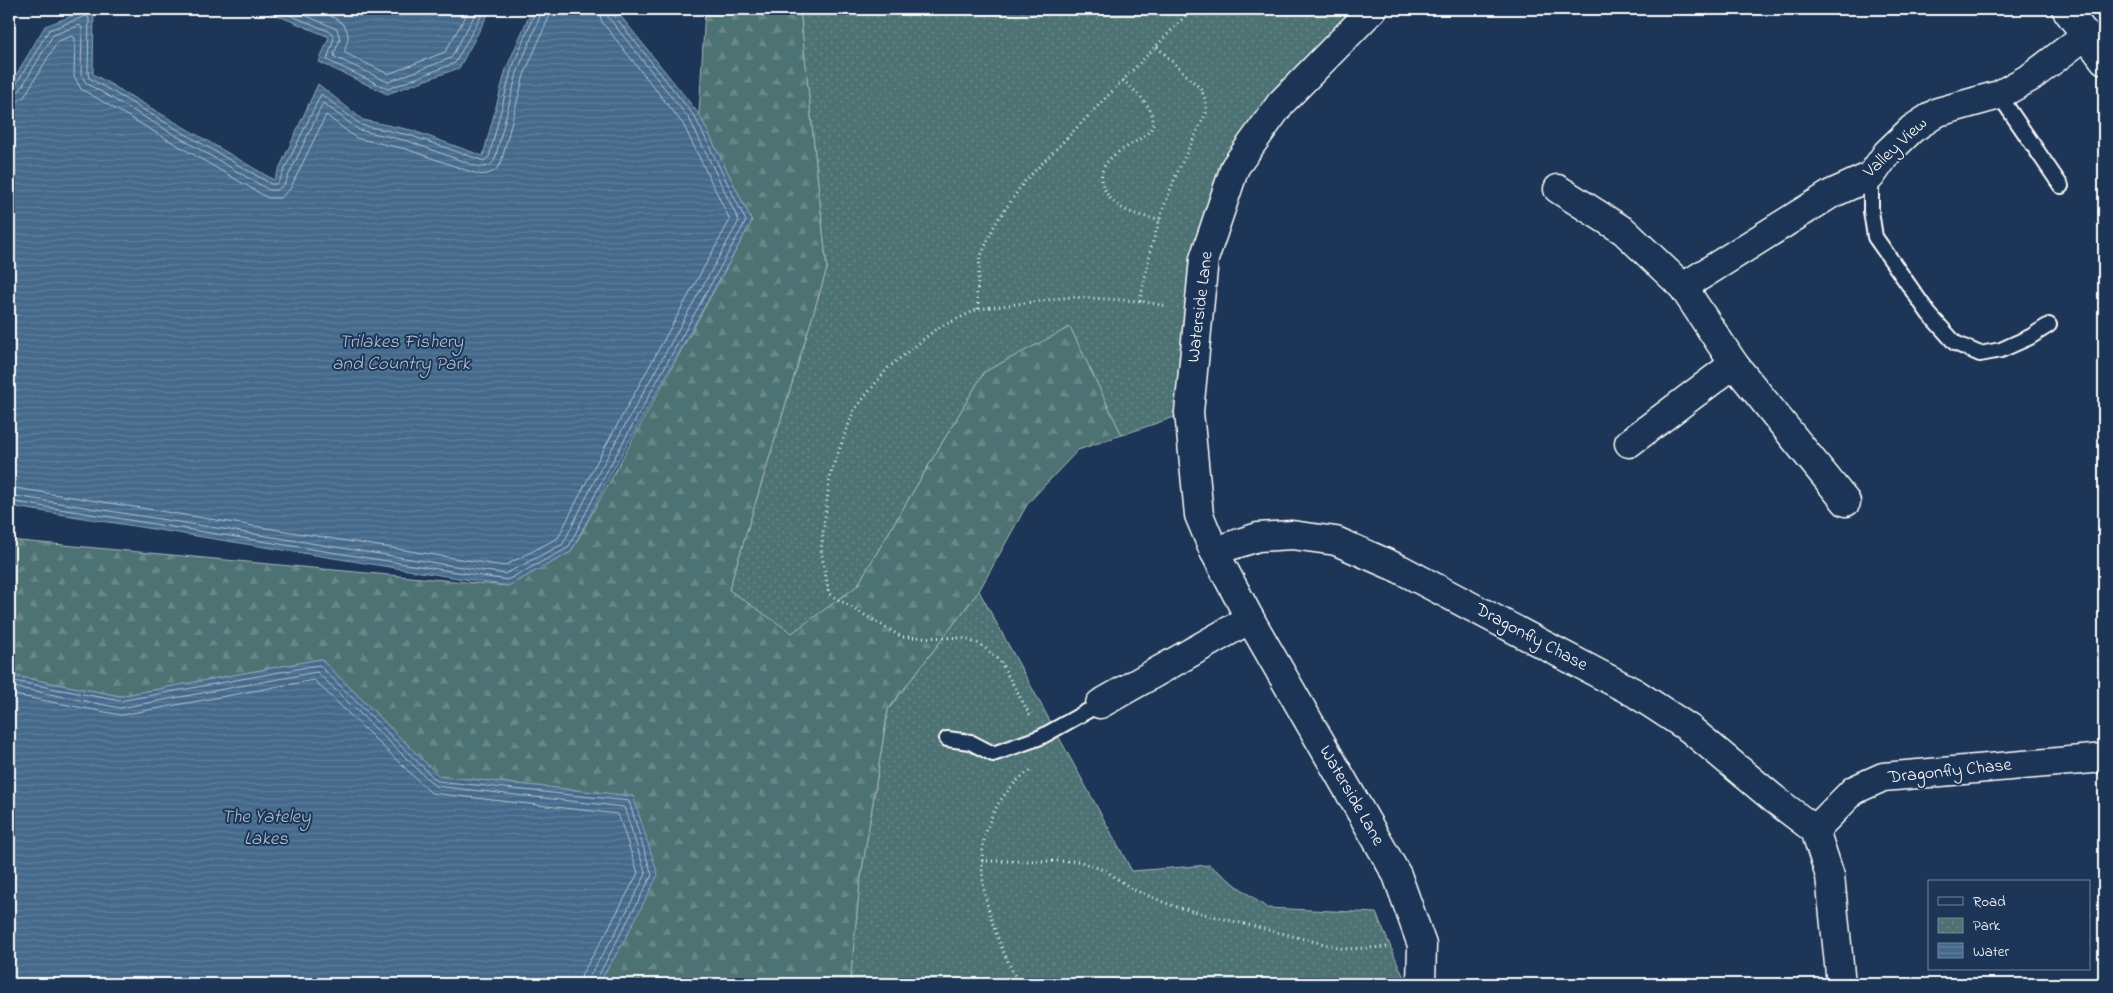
<svg xmlns="http://www.w3.org/2000/svg" width="2113" height="993" viewBox="0 0 2113 993" font-family="'Indie Flower',sans-serif">
	<defs>
		<pattern id="forest-firs" width="22" height="20" patternUnits="userSpaceOnUse" patternTransform="scale(1.25)"><rect width="22" height="20" fill="#4e7273"/><path d="M5 1l3.5 6h-7zM16 11l3.5 6h-7z" fill="#698788"/></pattern>
		<pattern id="park-dots" width="8" height="8" patternUnits="userSpaceOnUse" patternTransform="scale(1.25)"><rect width="8" height="8" fill="#4e7273"/><path d="M2 2h.1M6 6h.1" fill="none" stroke="#698788" stroke-width="1.8" stroke-linecap="round"/></pattern>
		<pattern id="water-rules" width="6" height="5" patternUnits="userSpaceOnUse" patternTransform="scale(1.25)"><rect width="6" height="5" fill="#44698b"/><path d="M0 2.5h6" fill="none" stroke="#60809c"/></pattern>
	</defs>
	<rect width="100%" height="100%" fill="#1d3557"/>
	<filter id="ink" filterUnits="userSpaceOnUse"><feTurbulence type="fractalNoise" baseFrequency=".02" numOctaves="2"/><feDisplacementMap in="SourceGraphic" scale="10" xChannelSelector="R" yChannelSelector="G"/><feConvolveMatrix kernelMatrix="1 2 1 2 8 2 1 2 1" color-interpolation-filters="sRGB"/></filter>
	<g filter="url(#ink)">
		<polygon fill="url(#forest-firs)" stroke="#a6b8b9" points="705,9 800,9 827,269 729,590 857,586 984,372 1070,326 1122,435 1078,450 1028,503 979,591 888,710 860,883 850,984 598,984 623,943 633,796 439,776 321,659 120,696 9,675 9,540 508,586 571,552 752,221 699,114"/>
		<g fill="url(#park-dots)" stroke="#a6b8b9">
			<polygon points="800,9 1373,9 1235,167 1189,412 1122,435 1070,327 984,372 857,586 792,633 729,590 827,269"/>
			<polygon points="979,591 1132,871 1209,865 1267,908 1376,913 1404,978 1396,984 1215,984 1210,981 1206,984 850,984 860,883 888,710"/>
		</g>
		<g fill="url(#water-rules)" stroke="#8fa5b9">
			<polygon points="91,9 94,9 93,74 274,180 318,84 363,120 411,130 483,156 506,69 532,9 615,9 699,114 752,221 610,476 571,552 508,586 9,506 9,87 45,26"/>
			<polygon points="262,9 491,9 459,68 387,94 319,62 329,37"/>
			<polygon points="321,659 439,776 633,796 658,875 623,943 598,984 9,984 9,675 120,696"/>
		</g>
		<g fill="none" stroke-linecap="round" stroke-linejoin="round">
			<g stroke="#b4c3d1" stroke-width="1">
				<polyline points="275,9 331,32 334,38 327,60 388,89 455,63 485,9"/>
				<polyline points="291,9 337,29 340,39 334,54 335,57 388,82 451,58 478,9"/>
				<path d="M311 9C325 14 348 19 348 37 348 43 344 48 345 53L388 74 445 52 470 9"/>
				<polyline points="9,89 15,86 49,30 86,16 89,18 88,73 89,78 271,184 276,184 279,181 321,94 361,125 409,135 484,161 489,157 511,71 536,9"/>
				<path d="M9 95 15 94 20 90 53 35 80 25 82 28 81 74 86 83 269 190H277L284 185 323 103 359 130 408 141 478 167C486 168 492 166 495 159L517 73 543 9"/>
				<path d="M9 103 18 101 24 97 58 41 72 36 75 38 74 76 81 89 268 198H280L290 189 326 115 356 138 406 149 477 174C488 176 496 172 501 163L524 75 549 17 550 9"/>
				<polyline points="9,487 504,566 558,538 594,467 730,220 683,124 602,22 598,9"/>
				<polyline points="9,495 505,574 563,544 600,470 739,221 690,120 608,17 606,9"/>
				<polyline points="9,501 507,580 568,548 606,473 746,221 695,117 613,14 612,9"/>
				<polyline points="9,680 120,701 319,665 437,781 629,801 652,875 594,984"/>
				<polyline points="9,686 120,708 317,672 435,786 624,807 646,874 613,937 589,977 587,984"/>
				<polyline points="9,694 121,715 314,680 431,793 618,814 638,873 606,933 582,974 580,984"/>
			</g>
			<defs>
				<g id="lane">
					<polyline points="1999,95 2061,186"/>
					<polyline points="1871,176 1871,211 1875,237 1929,314 1955,343 1980,354 2001,350 2030,337 2049,325"/>
					<polyline points="947,739 970,742 993,754 1041,737 1100,704"/>
				</g>
				<g id="street">
					<polyline points="1373,9 1281,103 1235,167 1204,259 1189,412 1199,515 1214,551 1250,619 1397,875 1422,945 1421,984"/>
					<polyline points="1558,189 1624,231 1683,287 1734,364 1846,502"/>
					<polyline points="1683,287 1831,194 1871,176 1887,153 1912,129 1938,112 1999,95 2031,77 2086,35"/>
					<polyline points="1629,443 1734,364"/>
					<polyline points="1214,551 1258,537 1292,535 1336,541 1400,569 1635,693 1690,729 1774,799 1815,830 1830,876 1841,984"/>
					<polyline points="1100,704 1250,619"/>
					<polyline points="1815,830 1854,790 1883,777 2104,758"/>
				</g>
				<polyline id="primary" points="2066,9 2104,60"/>
			</defs>
			<use href="#lane" stroke="#fff" stroke-width="18"/>
			<use href="#street" stroke="#fff" stroke-width="31"/>
			<use href="#primary" stroke="#fff" stroke-width="31"/>
			<g stroke="#fff" stroke-width="3" stroke-dasharray="1 4" stroke-linecap="butt">
				<path d="M1123 80C1134 91 1154 105 1153 123 1152 145 1086 151 1105 190 1116 212 1138 215 1160 220"/>
				<polyline points="1140,301 1151,248 1162,212 1176,175 1206,113 1206,101 1201,89 1156,46"/>
				<polyline points="978,309 977,294 980,258 995,224 1024,182 1192,9"/>
				<polyline points="1030,715 1000,661 980,644 962,638 902,637 829,594 821,550 830,475 854,410 888,368 936,329 978,309 1071,297 1140,301 1167,306"/>
				<polyline points="982,861 1079,861 1106,871 1132,889 1173,906 1344,949 1387,947"/>
				<path d="M1019 984C990 928 961 854 1003 797 1012 786 1018 778 1030 771"/>
			</g>
			<use href="#lane" stroke="#1d3557" stroke-width="14"/>
			<use href="#street" stroke="#1d3557" stroke-width="28"/>
			<use href="#primary" stroke="#1d3557" stroke-width="28"/>
		</g>
	</g>
	<g text-anchor="middle" dominant-baseline="central" stroke-width="4" stroke-linejoin="round" paint-order="stroke">
		<g font-size="18" fill="#fff" stroke="#1d3557">
			<text transform="translate(1896 148) rotate(-43)">Valley View</text>
			<text transform="translate(1201 307) rotate(-83)">Waterside Lane</text>
			<text transform="translate(1531 638) rotate(28)">Dragonfly Chase</text>
			<text transform="translate(1950 772) rotate(-6)">Dragonfly Chase</text>
			<text transform="translate(1351 796) rotate(60)">Waterside Lane</text>
		</g>
		<g font-size="19" font-style="italic" fill="#b4c3d1" stroke="#1d3557">
			<text x="401" y="342">Trilakes Fishery<tspan x="401" dy="22">and Country Park</tspan></text>
			<text x="266" y="817">The Yateley<tspan x="266" dy="22">Lakes</tspan></text>
		</g>
	</g>
	<rect width="2113" height="993" fill="none" stroke="#1d3557" stroke-width="30"/>
	<rect x="15" y="15" width="2083" height="963" fill="none" stroke="#fff" stroke-width="2" filter="url(#ink)"/>
	<rect x="1928" y="880" width="162" height="90" fill="#1d3557" stroke="#77869a"/>
	<rect x="1938" y="897" width="25" height="8" fill="#1d3557" stroke="#77869a"/>
	<text x="1973" y="906" font-size="15" fill="#ffffff">Road</text>
	<rect x="1938" y="918" width="25" height="15" fill="url(#park-dots)" stroke="#77869a"/>
	<text x="1973" y="930" font-size="15" fill="#ffffff">Park</text>
	<rect x="1938" y="943" width="25" height="15" fill="url(#water-rules)" stroke="#77869a"/>
	<text x="1973" y="956" font-size="15" fill="#ffffff">Water</text>
</svg>
